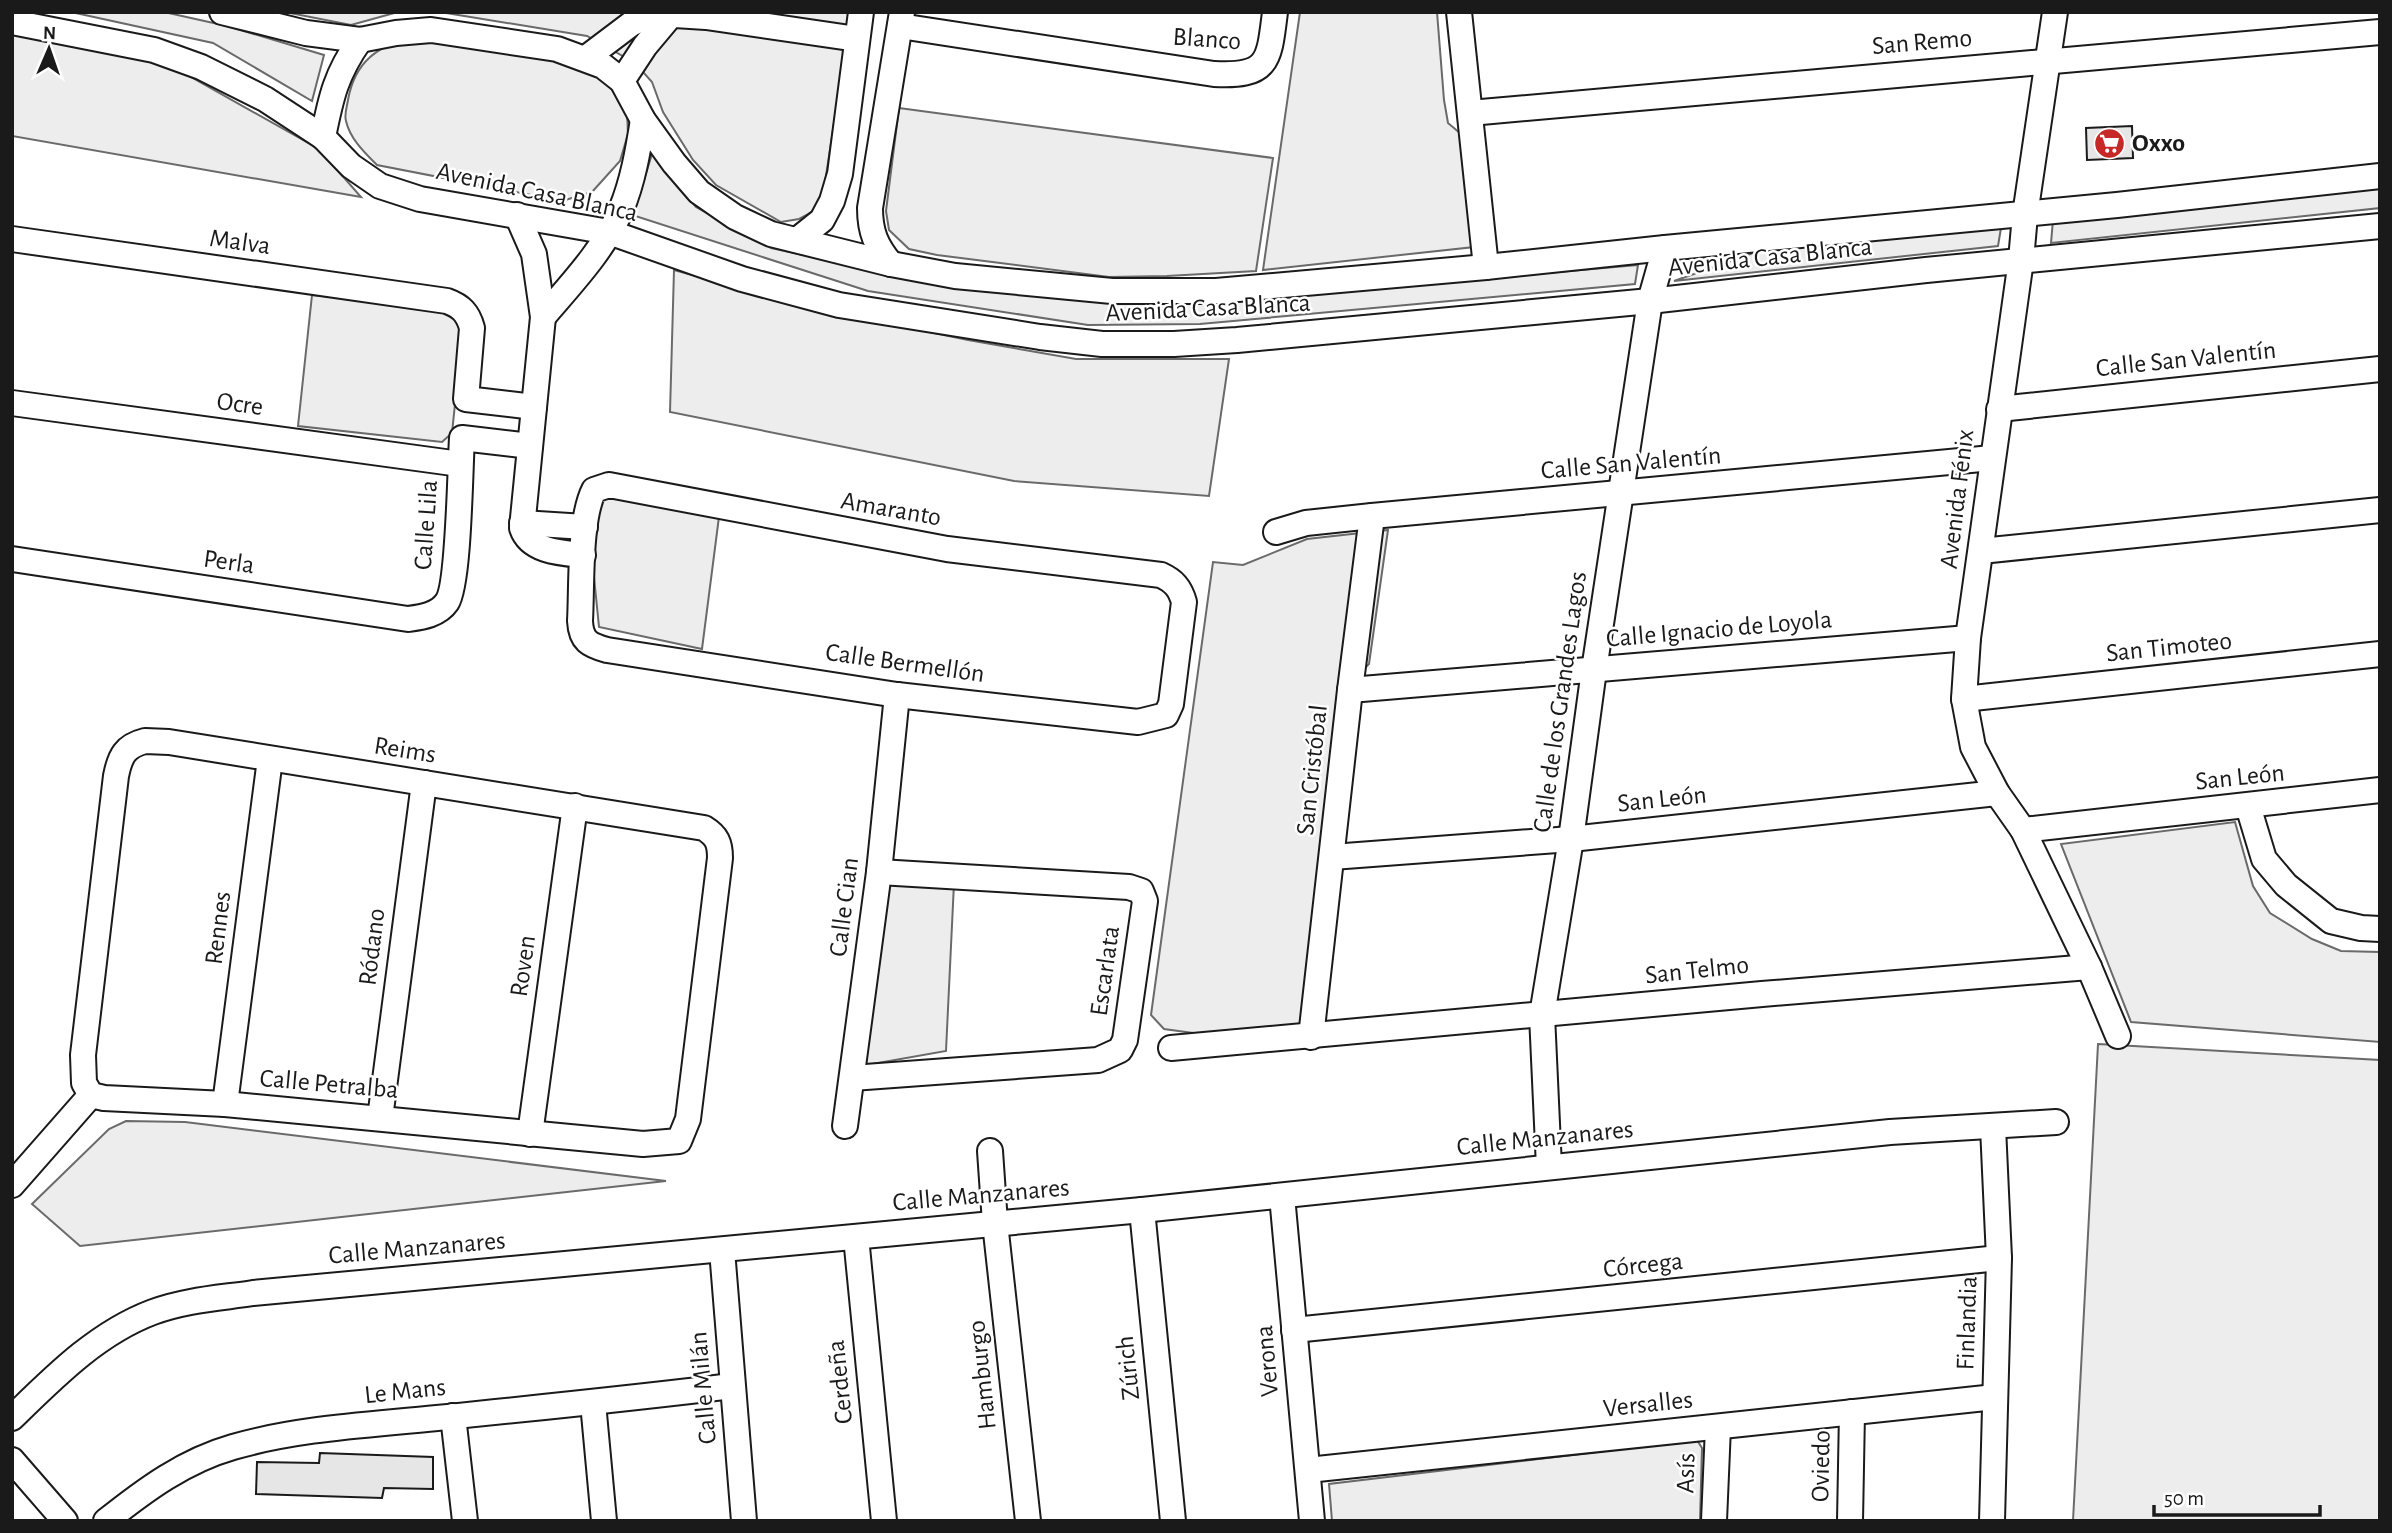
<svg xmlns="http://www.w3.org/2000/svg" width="2392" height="1533" viewBox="0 0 2392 1533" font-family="'Alegreya Sans',sans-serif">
	<rect width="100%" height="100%" fill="#fff"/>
	<g fill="#ededed" stroke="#6a6a6a" stroke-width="2">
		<polygon points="71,12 164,12 227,26 324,55 312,101 213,43"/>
		<polygon points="285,12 398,12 351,25"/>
		<polygon points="440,12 851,12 824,189 818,209 799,219 781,222 716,185 693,160 663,112 652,82 635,63 587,36"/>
		<polygon points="1300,12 1437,12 1444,100 1448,123 1467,139 1474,247 1263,270"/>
		<polygon points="12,32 166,63 319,149 361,197 12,136"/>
		<path d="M412 34 582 65 612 85 627 113 628 134 620 161 592 192 562 201 377 165C365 153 350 139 346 121 344 115 347 106 348 100 355 60 378 48 412 34Z"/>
		<polygon points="899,108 1273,158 1256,271 1167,276 1109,277 937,255 909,249 889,230 886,211"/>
		<polygon points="652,154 696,207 771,248 914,279 1252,299 1638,265 1635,284 1200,324 1088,325 868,291 626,213 640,193"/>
		<polygon points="2380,188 2380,208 2051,243 2053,220"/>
		<polygon points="2001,228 1998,246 1674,281 1759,251"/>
		<polygon points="674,270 809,307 968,340 1076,359 1229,359 1209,496 1014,481 670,412"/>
		<polygon points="312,295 443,308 463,327 452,433 442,442 298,426"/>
		<polygon points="612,488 720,509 702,649 599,627 592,557 595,503"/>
		<polygon points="1388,530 1369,664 1342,690 1324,1008 1295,1030 1230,1038 1164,1029 1151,1015 1213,562 1243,565 1307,539"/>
		<polygon points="2235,822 2253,886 2270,913 2312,939 2341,951 2380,952 2380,1042 2131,1022 2061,844"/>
		<polygon points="886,878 954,883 946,1051 861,1066"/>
		<polygon points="2098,1044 2380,1060 2380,1521 2073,1521"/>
		<polygon points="126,1121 185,1122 666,1181 80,1246 32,1204 109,1129"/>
		<polygon points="1697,1440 1702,1448 1700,1521 1332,1521 1329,1484"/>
	</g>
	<g fill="#e6e6e6" stroke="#1a1a1a" stroke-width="2">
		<polygon points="2132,126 2133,158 2087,160 2086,128"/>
		<polygon points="320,1453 433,1457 433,1489 384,1488 382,1498 256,1494 257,1462 319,1463"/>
	</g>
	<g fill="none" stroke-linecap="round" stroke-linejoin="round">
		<defs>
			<g id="minor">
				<polyline points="222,12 306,33 360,40 396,33 431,30 557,49 603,66 622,81 643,120 674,163 699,192 735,217 771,234 891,264 955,276 1112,291 1216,291 1486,267 1665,248 2117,205 2380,176"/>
				<polyline points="1459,12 1486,267"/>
				<polyline points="2055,12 2025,215 2021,260 1968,638 1964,699 1973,747 1997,793 2023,830 2089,967 2118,1036"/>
				<polyline points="12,22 154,50 201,67 265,99 323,137 351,166 380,186 420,199 609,232 742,279 839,305 1040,337 1102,344 1174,344 1237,340 1650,301 1926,270 2380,226"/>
				<path d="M900 26 1214 74C1269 77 1269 61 1275 12"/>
				<polyline points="586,58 631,24 646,17 659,14 706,17 857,39"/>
				<polyline points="622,81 645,46 671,15"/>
				<polyline points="1470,113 2380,32"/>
				<path d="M323 137C331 97 336 74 360 40"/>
				<path d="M517 215 534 254 543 317 522 528C530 552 562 553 583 555"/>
				<path d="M12 239 447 301C461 306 468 313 472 328L466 399 534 407"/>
				<polyline points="797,240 822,220 832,201 840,174 861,12"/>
				<path d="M891 264C876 246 870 232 870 208L902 12"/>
				<path d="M543 317C571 284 603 251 621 210 633 181 638 151 643 120"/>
				<polyline points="12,403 460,464"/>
				<polyline points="1999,409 2380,369"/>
				<path d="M609 485 947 549 1161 575C1174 581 1180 588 1184 602L1171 704 1166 715 1138 722 897 695 607 650C589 645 581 641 580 621 582 585 579 520 594 490Z"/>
				<polyline points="522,523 585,527"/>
				<polyline points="1276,532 1306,523 1372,516 1992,458"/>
				<polyline points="1981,551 2380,510"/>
				<path d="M12 559 408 619C422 617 438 615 447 602 459 584 460 468 462 438L530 446"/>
				<polyline points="1350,690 1968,638"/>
				<polyline points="1964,699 2380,654"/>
				<path d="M145 741 169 742 704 828C717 836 720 843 720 858L688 1119 679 1141 643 1144 225 1104 104 1098 91 1095 84 1083 83 1055 116 776C120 756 125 746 145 741Z"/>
				<polyline points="2248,806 2264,859 2286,885 2331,921 2361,928 2380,929"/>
				<polyline points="2023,830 2380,790"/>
				<polyline points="1332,857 1571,839 1997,793"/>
				<polyline points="1311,1037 1350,690 1372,516"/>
				<polyline points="1171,1048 1762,994 2089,967"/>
				<polyline points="852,1078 1098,1060 1120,1050 1125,1040 1145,901 1141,891 1129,887 879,872"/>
				<polyline points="225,1104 270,759"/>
				<polyline points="380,1118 424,783"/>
				<polyline points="845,1126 879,872 897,695"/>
				<polyline points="530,1134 575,806"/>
				<polyline points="990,1151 995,1223 1028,1521"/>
				<polyline points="1549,1167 1542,1015 1571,839 1594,670 1650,301 1665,248"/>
				<polyline points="12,1185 91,1095"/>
				<polyline points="1282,1196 1312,1521"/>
				<polyline points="1142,1210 1173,1521"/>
				<polyline points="856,1237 884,1521"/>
				<polyline points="722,1250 744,1521"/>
				<polyline points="1294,1330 1999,1258"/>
				<polyline points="593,1403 604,1521"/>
				<polyline points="453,1416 465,1521"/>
				<path d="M12 1418C54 1377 97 1333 153 1312 185 1300 220 1298 253 1293L1142 1210 1890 1132 2056 1122"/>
				<polyline points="12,1460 65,1521"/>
				<polyline points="1308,1470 1995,1397"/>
				<path d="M106 1521C145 1490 184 1461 233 1447 299 1428 370 1425 437 1418 536 1408 634 1398 732 1386"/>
				<polyline points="1714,1521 1718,1427"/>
				<polyline points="1850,1521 1852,1412"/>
				<polyline points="1992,1521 1999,1258 1993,1127"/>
			</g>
		</defs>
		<use href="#minor" stroke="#1a1a1a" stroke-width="28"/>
		<use href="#minor" stroke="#fff" stroke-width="24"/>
	</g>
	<defs>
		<symbol id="supermarket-disc" viewBox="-11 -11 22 22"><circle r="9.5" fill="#c62828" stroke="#fff"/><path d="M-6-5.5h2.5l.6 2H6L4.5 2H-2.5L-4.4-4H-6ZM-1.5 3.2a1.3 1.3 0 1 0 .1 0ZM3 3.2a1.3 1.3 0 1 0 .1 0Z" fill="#fff"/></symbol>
	</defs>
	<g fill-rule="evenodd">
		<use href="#supermarket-disc" x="2092" y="126" width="35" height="35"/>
	</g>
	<g text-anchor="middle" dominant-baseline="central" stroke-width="5" stroke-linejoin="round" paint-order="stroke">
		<g font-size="26" fill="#1a1a1a" stroke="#fff">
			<text transform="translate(1207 39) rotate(4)">Blanco</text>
			<text transform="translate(1922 42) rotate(-5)">San Remo</text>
			<text transform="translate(537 192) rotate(12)">Avenida Casa Blanca</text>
			<text transform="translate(240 242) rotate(8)">Malva</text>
			<text transform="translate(1770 257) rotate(-6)">Avenida Casa Blanca</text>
			<text transform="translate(1208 308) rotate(-3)">Avenida Casa Blanca</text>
			<text transform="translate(2186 359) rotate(-6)">Calle San Valentín</text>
			<text transform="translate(240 404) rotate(8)">Ocre</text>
			<text transform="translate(1631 463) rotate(-5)">Calle San Valentín</text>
			<text transform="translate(1957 499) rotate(-83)">Avenida Fénix</text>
			<text transform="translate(891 509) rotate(10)">Amaranto</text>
			<text transform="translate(426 525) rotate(-86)">Calle Lila</text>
			<text transform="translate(229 562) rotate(8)">Perla</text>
			<text transform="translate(1719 629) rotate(-5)">Calle Ignacio de Loyola</text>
			<text transform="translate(2169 647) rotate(-6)">San Timoteo</text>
			<text transform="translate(905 663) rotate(8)">Calle Bermellón</text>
			<text transform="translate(1560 702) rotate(-82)">Calle de los Grandes Lagos</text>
			<text transform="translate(405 750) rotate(9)">Reims</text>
			<text transform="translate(1312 770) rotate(-84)">San Cristóbal</text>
			<text transform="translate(2240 777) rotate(-6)">San León</text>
			<text transform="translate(1662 799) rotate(-6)">San León</text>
			<text transform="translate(844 907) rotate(-83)">Calle Cian</text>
			<text transform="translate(218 928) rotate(-83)">Rennes</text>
			<text transform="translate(372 947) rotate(-83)">Ródano</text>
			<text transform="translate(523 966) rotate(-82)">Roven</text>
			<text transform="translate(1697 970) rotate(-6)">San Telmo</text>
			<text transform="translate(1105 971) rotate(-82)">Escarlata</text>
			<text transform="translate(329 1084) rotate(5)">Calle Petralba</text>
			<text transform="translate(1545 1138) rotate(-6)">Calle Manzanares</text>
			<text transform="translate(981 1195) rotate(-5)">Calle Manzanares</text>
			<text transform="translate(417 1248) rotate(-5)">Calle Manzanares</text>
			<text transform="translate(1643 1265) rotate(-6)">Córcega</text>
			<text transform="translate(1967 1323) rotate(-88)">Finlandia</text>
			<text transform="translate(1267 1361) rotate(-95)">Verona</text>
			<text transform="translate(1128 1368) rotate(-96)">Zúrich</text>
			<text transform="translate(982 1375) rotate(-96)">Hamburgo</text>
			<text transform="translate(840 1382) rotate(-96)">Cerdeña</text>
			<text transform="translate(703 1388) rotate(-95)">Calle Milán</text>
			<text transform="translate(405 1391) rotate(-6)">Le Mans</text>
			<text transform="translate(1648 1404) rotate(-6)">Versalles</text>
			<text transform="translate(1821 1466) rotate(-89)">Oviedo</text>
			<text transform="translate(1686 1473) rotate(-88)">Asís</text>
		</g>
		<g font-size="26" font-weight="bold" fill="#1a1a1a" stroke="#fff" text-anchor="start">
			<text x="2132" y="143">Oxxo</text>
		</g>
	</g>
	<rect width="2392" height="1533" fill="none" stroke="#1a1a1a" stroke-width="28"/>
	<g transform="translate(49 49) rotate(2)" stroke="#ffffff" stroke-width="5" paint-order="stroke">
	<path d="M0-5L12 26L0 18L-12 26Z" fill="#1a1a1a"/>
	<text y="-10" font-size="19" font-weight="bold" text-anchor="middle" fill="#1a1a1a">N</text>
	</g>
	<path d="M2154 1505v10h166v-10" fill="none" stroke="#1a1a1a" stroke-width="3.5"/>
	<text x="2164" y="1505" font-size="21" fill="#1a1a1a" stroke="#ffffff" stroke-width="5" paint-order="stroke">50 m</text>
</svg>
